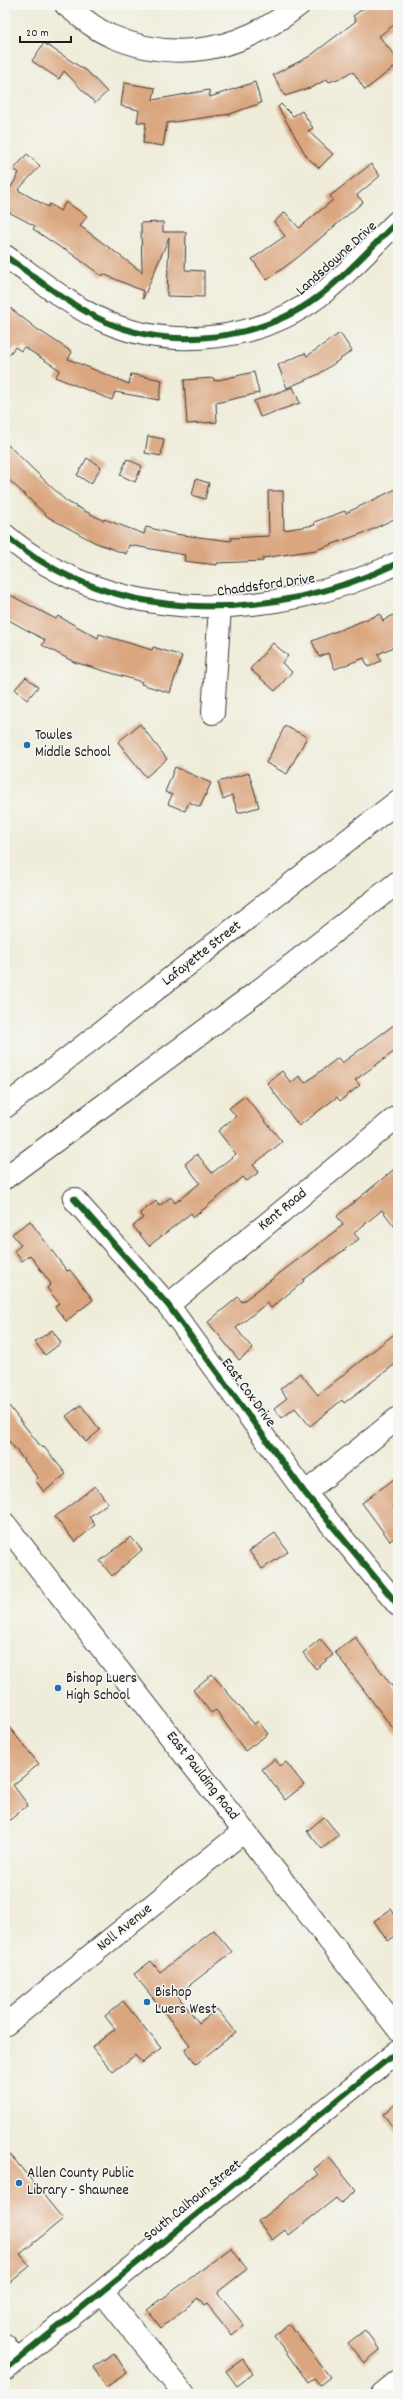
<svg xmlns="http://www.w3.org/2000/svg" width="403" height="2399" viewBox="0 0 403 2399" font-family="Dekko,sans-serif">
	<rect width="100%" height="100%" fill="#f6f6f2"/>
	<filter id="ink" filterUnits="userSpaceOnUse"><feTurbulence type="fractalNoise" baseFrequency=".025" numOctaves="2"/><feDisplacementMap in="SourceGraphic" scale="8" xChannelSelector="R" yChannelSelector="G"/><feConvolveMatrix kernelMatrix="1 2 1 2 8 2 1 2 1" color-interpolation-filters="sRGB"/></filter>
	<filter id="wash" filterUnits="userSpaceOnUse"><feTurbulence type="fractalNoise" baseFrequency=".012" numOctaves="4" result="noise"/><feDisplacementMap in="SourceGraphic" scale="16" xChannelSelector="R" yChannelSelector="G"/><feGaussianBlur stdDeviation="0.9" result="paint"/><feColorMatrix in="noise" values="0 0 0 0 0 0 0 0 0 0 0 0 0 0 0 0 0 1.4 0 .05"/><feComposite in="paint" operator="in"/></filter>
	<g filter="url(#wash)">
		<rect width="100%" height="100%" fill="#efecd9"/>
		<g id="blocks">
			<g fill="#daa67f">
				<polygon points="368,5 398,5 398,22 379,36 398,60 398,64 365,90 354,73 350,72 343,77 329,82 327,79 313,87 285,96 273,75 310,56 356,21 353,16"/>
				<polygon points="44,43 88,72 107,92 95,103 64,71 59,79 32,61"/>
				<polygon points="255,82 261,103 230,114 167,123 163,146 143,143 146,123 137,122 139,110 121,106 124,83 155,88 153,100 209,90 210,97"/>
				<polygon points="281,104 293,116 302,111 313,128 308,131 333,154 319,168 307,157 278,107"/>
				<polygon points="27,154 40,166 18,190 48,207 50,204 60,211 66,202 87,216 80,226 142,272 141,223 163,222 163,232 186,232 185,270 204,271 204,297 167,296 169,237 143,299 143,291 103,274 102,276 65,249 64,250 33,229 35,226 5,210 5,198 19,173 14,169"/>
				<polygon points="371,164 380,176 357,195 363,202 297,258 267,280 252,259 285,236 274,222 285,212 299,228 333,200 330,196"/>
				<polygon points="5,304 37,329 72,352 68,359 129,384 131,374 162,380 159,400 115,392 112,400 55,377 60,370 24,347 21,351 15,347 5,360"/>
				<polygon points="340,333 352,351 319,374 287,388 278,365 305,353 307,356"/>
				<polygon points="254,372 259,393 216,403 217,422 187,424 184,380 214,378 214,381"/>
				<polygon points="293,387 300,403 260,417 254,401"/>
				<polygon points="148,436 164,439 161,456 145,453"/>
				<polygon points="5,442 66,501 104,521 104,519 144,534 146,527 174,534 231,541 231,538 269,536 268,491 283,491 284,530 315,525 314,522 345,511 346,513 398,488 398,517 369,531 316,550 263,558 263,561 217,563 217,565 184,561 185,555 129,545 126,554 94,542 48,517 5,476"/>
				<polygon points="87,458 101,467 91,484 77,475"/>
				<polygon points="127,459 142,466 135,482 120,475"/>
				<polygon points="196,479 209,483 205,499 192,495"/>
				<polygon points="10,595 56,619 58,616 98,638 99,634 152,650 153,647 182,656 170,693 141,684 142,682 74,662 42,645 45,640 5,618 5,604"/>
				<polygon points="398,612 398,645 378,654 381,661 368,667 364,658 335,669 328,653 319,657 312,641 380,614 383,621"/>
				<polygon points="273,643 288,656 282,663 292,672 275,691 250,669"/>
				<polygon points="26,677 38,687 27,700 15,689"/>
				<polygon points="140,724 167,759 146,777 118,742"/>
				<polygon points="285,726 307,737 287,774 266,763"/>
				<polygon points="175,767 211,783 200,807 189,802 185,811 168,804 172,795 165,792"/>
				<polygon points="249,773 259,807 238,813 232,795 223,799 218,782"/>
				<polygon points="398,1022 398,1049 355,1080 360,1085 340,1101 337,1097 299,1126 267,1083 282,1071 291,1083 299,1076 305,1083 338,1058 342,1063"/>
				<polygon points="245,1096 282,1142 253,1165 259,1172 247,1181 243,1177 194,1217 191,1213 149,1246 133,1226 143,1218 140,1213 156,1201 159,1206 171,1197 175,1203 200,1183 185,1164 197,1154 212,1173 236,1154 218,1131 236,1116 229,1108"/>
				<polygon points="398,1166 398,1231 382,1210 354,1233 359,1239 303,1280 304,1281 271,1308 267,1303 236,1328 253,1349 239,1360 208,1322 238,1297 242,1302 343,1225 337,1216"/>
				<polygon points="30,1221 67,1271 70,1270 93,1300 66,1321 55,1307 59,1303 47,1288 51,1284 30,1255 22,1261 14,1251 21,1245 12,1234"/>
				<polygon points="52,1330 61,1343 45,1355 35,1342"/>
				<polygon points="398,1331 398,1362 344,1403 342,1400 310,1426 295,1408 282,1418 274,1408 287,1398 280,1389 300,1373 318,1395"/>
				<polygon points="5,1401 42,1448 44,1447 66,1474 44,1492 35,1480 38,1478 5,1436"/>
				<polygon points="81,1405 100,1430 86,1442 66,1416"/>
				<polygon points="398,1476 398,1502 393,1506 398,1513 398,1535 390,1541 362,1503"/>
				<polygon points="95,1486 108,1503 89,1517 95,1525 75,1542 55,1517"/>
				<polygon points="275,1533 288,1552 262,1569 249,1551"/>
				<polygon points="131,1537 142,1550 112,1576 100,1561"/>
				<polygon points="355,1637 398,1694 398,1735 335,1652"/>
				<polygon points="320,1639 333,1655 316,1669 303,1653"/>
				<polygon points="212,1674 254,1724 258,1721 268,1734 245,1751 216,1710 211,1713 193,1690"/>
				<polygon points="5,1722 39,1764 13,1785 28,1805 5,1824"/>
				<polygon points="275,1759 280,1766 286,1762 304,1785 285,1800 262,1769"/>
				<polygon points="324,1817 339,1835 322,1849 307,1831"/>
				<polygon points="391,1909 398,1919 398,1934 388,1941 374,1921"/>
				<polygon points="214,1930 232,1952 177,1995 199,2023 217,2009 236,2032 196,2064 185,2049 190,2045 134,1974 151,1961 160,1972"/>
				<polygon points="123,2001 161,2048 142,2063 135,2055 113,2072 92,2047 115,2029 105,2016"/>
				<polygon points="398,2102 398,2134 383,2114"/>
				<polygon points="5,2148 63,2219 20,2254 30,2266 5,2287"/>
				<polygon points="329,2157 356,2191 341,2203 336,2198 289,2235 285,2230 272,2240 258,2221 318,2175 314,2169"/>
				<polygon points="231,2248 247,2269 219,2291 218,2294 244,2325 232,2335 207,2304 204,2306 198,2298 161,2328 147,2310"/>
				<polygon points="289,2324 330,2377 320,2385 314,2378 308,2382 274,2336"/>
				<polygon points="365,2330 380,2350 364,2363 348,2343"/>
				<polygon points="114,2353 127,2373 106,2387 93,2367"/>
				<polygon points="243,2359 253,2374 237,2386 226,2371"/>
			</g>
		</g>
	</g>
	<g filter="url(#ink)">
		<use href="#blocks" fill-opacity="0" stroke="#3c3b38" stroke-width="1"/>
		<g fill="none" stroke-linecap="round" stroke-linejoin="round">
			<defs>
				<g id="minor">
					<path d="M66 5C80 16 94 29 111 36 178 65 244 49 299 5"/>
					<path d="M5 256C37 278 70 306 106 322 173 351 261 340 319 296 346 276 373 245 398 221"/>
					<path d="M5 535C113 628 275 622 398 563"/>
					<polyline points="213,713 220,607"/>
					<polyline points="74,1199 168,1305 305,1493 398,1605"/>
					<polyline points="168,1305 398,1116"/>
					<polyline points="305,1493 398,1418"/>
					<polyline points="5,2025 244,1831"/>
					<polyline points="102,2292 184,2394"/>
					<polyline points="5,2345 17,2360"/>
					<polyline points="5,2370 398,2051"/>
					<polyline points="382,2394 398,2381"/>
				</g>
				<polyline id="major" points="5,1524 398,2029"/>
				<g id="highway">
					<polyline points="5,1107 398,801"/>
					<polyline points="5,1178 257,992 398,882"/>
				</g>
			</defs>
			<use href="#minor" stroke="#3c3b38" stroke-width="24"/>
			<use href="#major" stroke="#3c3b38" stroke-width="24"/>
			<use href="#highway" stroke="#3c3b38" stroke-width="24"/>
			<use href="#minor" stroke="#fff" stroke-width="22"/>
			<use href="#major" stroke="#fff" stroke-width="22"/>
			<use href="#highway" stroke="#fff" stroke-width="22"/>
			<defs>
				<g id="cycleway">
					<path d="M5 256C37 278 70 306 106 322 173 351 261 340 319 296 346 276 373 245 398 221"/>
					<path d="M5 535C113 628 275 622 398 563"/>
					<polyline points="74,1199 168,1305 305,1493 398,1605"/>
					<polyline points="5,2370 398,2051"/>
				</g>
			</defs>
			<use href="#cycleway" stroke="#f6f6f2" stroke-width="8"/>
			<use href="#cycleway" stroke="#1b5e20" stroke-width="6"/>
		</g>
	</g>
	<g fill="#1f6fb2" stroke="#f6f6f2" stroke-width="1.5">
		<circle cx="27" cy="745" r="4"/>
		<circle cx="58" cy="1688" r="4"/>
		<circle cx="147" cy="2002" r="4"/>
		<circle cx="19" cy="2183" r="4"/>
	</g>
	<g text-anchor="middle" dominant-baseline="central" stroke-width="3" stroke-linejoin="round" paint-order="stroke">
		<g font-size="15" fill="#1c1c1c" stroke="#f6f6f2">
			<text transform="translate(337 259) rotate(-42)">Landsdowne Drive</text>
			<text transform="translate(266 586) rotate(-8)">Chaddsford Drive</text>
			<text transform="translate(202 954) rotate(-38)">Lafayette Street</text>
			<text transform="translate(283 1210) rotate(-39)">Kent Road</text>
			<text transform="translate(248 1393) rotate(54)">East Cox Drive</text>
			<text transform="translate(202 1776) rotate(52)">East Paulding Road</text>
			<text transform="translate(125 1928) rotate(-39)">Noll Avenue</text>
			<text transform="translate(193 2201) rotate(-39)">South Calhoun Street</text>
		</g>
		<g font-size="15" fill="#1c1c1c" stroke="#f6f6f2" text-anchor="start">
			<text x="35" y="736">Towles<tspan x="35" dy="17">Middle School</tspan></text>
			<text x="66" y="1679">Bishop Luers<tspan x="66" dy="17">High School</tspan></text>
			<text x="155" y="1993">Bishop<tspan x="155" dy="17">Luers West</tspan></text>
			<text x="27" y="2174">Allen County Public<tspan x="27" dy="17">Library - Shawnee</tspan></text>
		</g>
	</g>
	<rect width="403" height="2399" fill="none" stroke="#f6f6f2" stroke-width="20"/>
	<path d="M20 36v6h51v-6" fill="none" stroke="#1c1c1c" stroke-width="2"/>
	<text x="26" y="36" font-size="12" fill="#1c1c1c" stroke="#f6f6f2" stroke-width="3" paint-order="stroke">20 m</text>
</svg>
